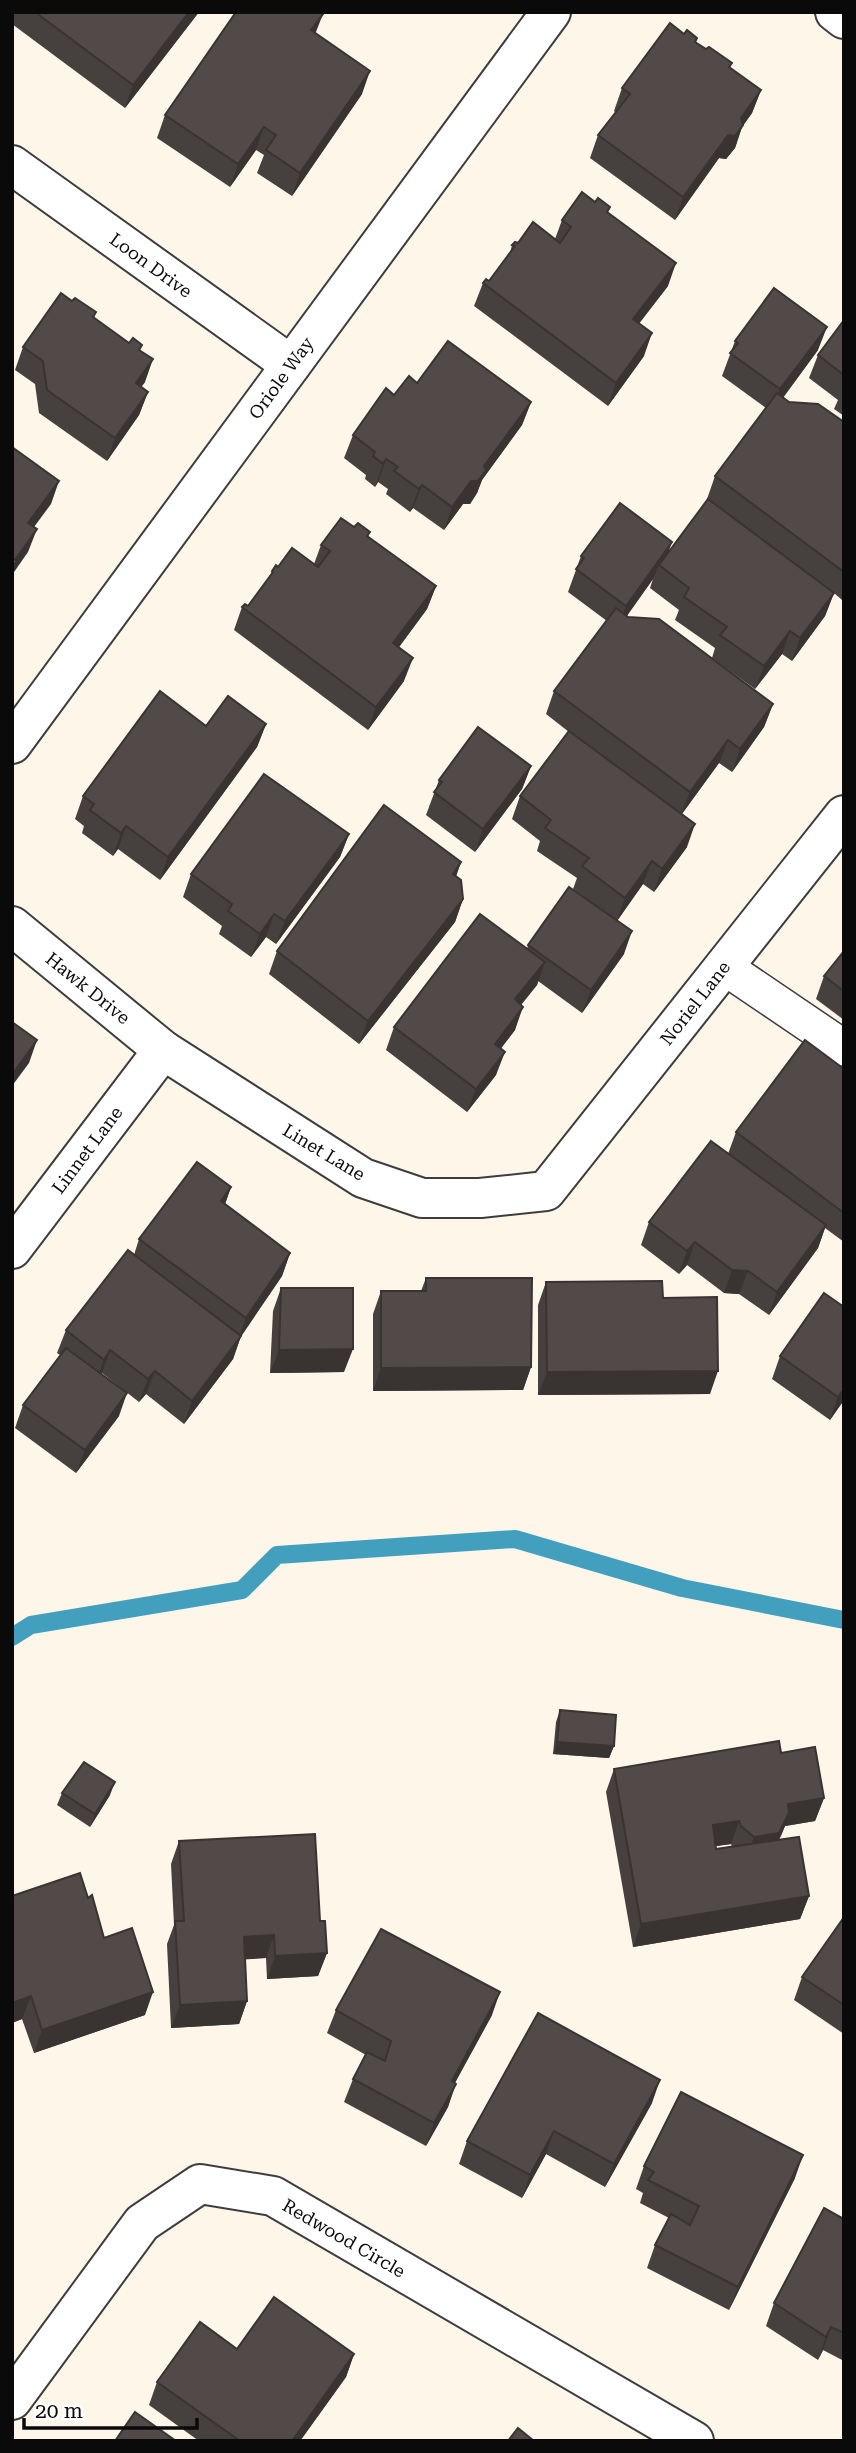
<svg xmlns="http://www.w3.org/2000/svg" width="856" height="2453" viewBox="0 0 856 2453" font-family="'Roboto Serif',serif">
	<rect width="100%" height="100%" fill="#fdf6e9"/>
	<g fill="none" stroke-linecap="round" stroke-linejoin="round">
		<polyline stroke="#42a0be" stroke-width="18" points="12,1637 31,1625 242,1590 277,1555 515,1539 682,1588 844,1620"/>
		<defs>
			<polyline id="lane" points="723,966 844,1048"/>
			<g id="street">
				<polyline points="835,12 844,19"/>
				<polyline points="12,165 291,365"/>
				<polyline points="12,744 551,12"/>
				<polyline points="12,926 163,1050 363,1178 422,1198 480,1198 546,1191 844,815"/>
				<polyline points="12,1249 163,1050"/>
				<polyline points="12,2400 142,2223 200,2184 273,2196 694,2441"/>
			</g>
		</defs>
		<use href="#lane" stroke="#3d3d3d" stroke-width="38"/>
		<use href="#street" stroke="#3d3d3d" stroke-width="42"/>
		<use href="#lane" stroke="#fff" stroke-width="35"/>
		<use href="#street" stroke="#fff" stroke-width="38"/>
	</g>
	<g fill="#46403e" fill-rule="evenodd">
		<polygon points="12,12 199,12 125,108 12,24"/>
		<polygon points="316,33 362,94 292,196 257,173 264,155 256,150 230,187 157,138 165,115"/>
		<polygon points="684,34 697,38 696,42 706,49 732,63 730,68 761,90 752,113 742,127 735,148 726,159 719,158 675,220 590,158 598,135 616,113 614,111 622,88"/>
		<polygon points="595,202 610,207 608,212 668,286 639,323 644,356 608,406 474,306 483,283 489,281 510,253 512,245 518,243 555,239 562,220"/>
		<polygon points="72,301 96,312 94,318 140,350 145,382 141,387 148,392 139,415 107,461 39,413 35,384 15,370 23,347"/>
		<polygon points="844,320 844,416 834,409 838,400 809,378 818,355"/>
		<polygon points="735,341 818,350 783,398 789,402 844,422 844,597 842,600 834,593 825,616 792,661 782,654 755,689 712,658 715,648 675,620 679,610 650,588 653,579 627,616 773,704 764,727 732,772 719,763 682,814 687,847 654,892 643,884 617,921 624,954 582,1013 538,981 537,985 521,1005 515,1030 501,1048 496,1075 467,1112 386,1050 394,1027 527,949 528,945 603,911 573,889 577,878 537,851 540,841 512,819 520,796 569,732 546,714 554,691 607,621 568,592 581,556 669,551 708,500 707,499 715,476 766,408 722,376"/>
		<polygon points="417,383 531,402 522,425 482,480 477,493 470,504 463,504 444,530 413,508 410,512 386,494 388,489 378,482 375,487 365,479 366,475 344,458 353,435 394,395"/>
		<polygon points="354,527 370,532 368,537 436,586 427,609 399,647 404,681 368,730 234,630 242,607 248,606 270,577 272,571 278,567 314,564 321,545"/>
		<polygon points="266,724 257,747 160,880 118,849 113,856 82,833 84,826 75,819 83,796 206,726"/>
		<polygon points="531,766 522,789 475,852 426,815 439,780"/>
		<polygon points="349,834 340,857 276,944 266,937 251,957 219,934 222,926 183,897 191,874"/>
		<polygon points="461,862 456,876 463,899 455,922 359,1044 269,974 277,951"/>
		<polygon points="844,951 844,1020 816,999 824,976"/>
		<polygon points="844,1069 844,1242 825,1228 818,1248 769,1315 739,1294 724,1293 687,1265 679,1274 641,1245 649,1222 728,1154 736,1132"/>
		<polygon points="231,1187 225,1204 290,1253 282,1276 241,1336 233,1359 184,1424 146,1394 139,1402 102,1373 101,1374 119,1416 76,1473 15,1428 23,1405 60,1355 57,1353 66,1330 134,1255 139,1239"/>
		<polygon points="426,1278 531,1367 523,1390 373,1391 373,1314 381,1291 421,1291"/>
		<polygon points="546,1282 663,1298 710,1394 538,1395 538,1305"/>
		<polygon points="281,1288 344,1372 270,1373 273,1311"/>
		<polygon points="780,1356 844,1400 830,1420 772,1379"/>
		<polygon points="560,1710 614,1746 609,1758 553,1754 556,1722"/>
		<path d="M781 1753 824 1798 815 1821 785 1826 779 1839 809 1896 800 1919 633 1947 606 1792 614 1769ZM731 1844 732 1847 716 1849 715 1846Z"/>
		<polygon points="62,1793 110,1795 90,1827 57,1805"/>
		<polygon points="179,1841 320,1921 327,1953 318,1976 267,1979 266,1958 245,1959 247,2001 239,2024 171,2028 167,1944 174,1925 171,1864"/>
		<polygon points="88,1898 104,1938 145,2015 34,2053 22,2019 12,2023"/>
		<polygon points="844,1921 844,2034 794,2000 802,1977"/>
		<polygon points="336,2010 492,2015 455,2083 448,2107 426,2146 344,2102 353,2079 366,2055 327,2033"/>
		<polygon points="652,2103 605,2187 546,2154 522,2198 459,2164 467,2141"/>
		<polygon points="644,2166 795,2178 729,2310 647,2268 655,2245 669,2218 640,2203 643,2193 636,2189"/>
		<polygon points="844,2219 844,2361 823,2350 818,2360 766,2326 774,2303"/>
		<polygon points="237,2349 354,2354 346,2377 300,2441 199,2441 149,2405 157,2382"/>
	</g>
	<g fill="#393432">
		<polygon points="189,12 199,12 125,108 133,85"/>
		<polygon points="323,14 314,37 311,30"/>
		<polygon points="370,71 362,94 292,196 300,173"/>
		<polygon points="761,90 752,113 742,127 735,148 726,159 719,158 675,220 683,197"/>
		<polygon points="264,127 256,150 230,187 238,164"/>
		<polygon points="676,263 668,286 625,342 633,319"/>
		<polygon points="827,327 818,350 772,412 780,389"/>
		<polygon points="652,333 644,356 608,406 616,383"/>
		<polygon points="153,359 145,382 127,406 136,383"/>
		<polygon points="148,392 139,415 107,461 115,438"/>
		<polygon points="531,402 522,425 482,480 477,493 470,504 463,504 444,530 452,507"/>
		<polygon points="386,459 378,482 375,487 383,464"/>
		<polygon points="59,481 51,504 20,546 28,523"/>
		<polygon points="422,485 413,508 410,512 419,489"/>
		<polygon points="37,529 28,552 12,575 12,566 15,560"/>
		<polygon points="672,542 664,565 659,565 653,579 617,629 626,606"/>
		<polygon points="436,586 427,609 385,666 393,643"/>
		<polygon points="834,593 825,616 792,661 800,638"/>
		<polygon points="790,631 782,654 755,689 764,666"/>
		<polygon points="413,658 404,681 368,730 376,707"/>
		<polygon points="773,704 764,727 732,772 740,749"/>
		<polygon points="266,724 257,747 160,880 168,857"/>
		<polygon points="728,740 719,763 681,815 690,792"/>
		<polygon points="531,766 522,789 475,852 483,829"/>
		<polygon points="695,824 687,847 654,892 662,869"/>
		<polygon points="126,826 118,849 113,856 121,833"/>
		<polygon points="349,834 340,857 276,944 285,921"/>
		<polygon points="652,861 643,884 617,921 625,898"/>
		<polygon points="461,862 453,885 453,874"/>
		<polygon points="463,899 455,922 359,1044 368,1021"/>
		<polygon points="274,914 266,937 251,957 260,934"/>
		<polygon points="632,931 624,954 582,1013 591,990"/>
		<polygon points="545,962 537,985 507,1022 515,999"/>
		<polygon points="523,1007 515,1030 487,1067 495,1044"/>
		<polygon points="37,1040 29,1063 12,1086 12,1075"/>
		<polygon points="505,1052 496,1075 467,1112 476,1089"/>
		<polygon points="231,1187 223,1210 221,1201"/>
		<polygon points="826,1225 818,1248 769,1315 777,1292"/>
		<polygon points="695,1242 687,1265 679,1274 687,1251"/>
		<polygon points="290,1253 282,1276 238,1341 246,1318"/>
		<polygon points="732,1270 748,1271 739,1294 724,1293"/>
		<polygon points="241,1336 233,1359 184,1424 192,1401"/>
		<polygon points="353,1349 344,1372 270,1373 279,1350"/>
		<polygon points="110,1350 102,1373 95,1383 104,1360"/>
		<polygon points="531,1367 523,1390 373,1391 381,1368"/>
		<polygon points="155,1371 146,1394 139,1402 148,1379"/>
		<polygon points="718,1371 710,1394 538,1395 547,1372"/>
		<polygon points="844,1389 844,1400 830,1420 838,1397"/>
		<polygon points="127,1393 119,1416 76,1473 85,1450"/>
		<polygon points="557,1742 614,1746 609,1758 553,1754"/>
		<polygon points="115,1782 110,1795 90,1827 95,1814"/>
		<polygon points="824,1798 815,1821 785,1826 781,1836 770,1856 745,1860 754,1837 788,1804"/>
		<polygon points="739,1821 731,1844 704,1848 713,1825"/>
		<polygon points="809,1896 800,1919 633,1947 641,1924"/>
		<polygon points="274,1935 266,1958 236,1960 244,1937"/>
		<polygon points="327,1953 318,1976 267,1979 275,1956"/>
		<polygon points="153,1992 145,2015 34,2053 42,2030"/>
		<polygon points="500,1992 492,2015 443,2104 452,2081"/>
		<polygon points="31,1996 22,2019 12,2023 12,2003"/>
		<polygon points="247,2001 239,2024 171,2028 180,2005"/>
		<polygon points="660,2080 652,2103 605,2187 614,2164"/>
		<polygon points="456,2084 448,2107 426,2146 434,2123"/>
		<polygon points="554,2131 546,2154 522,2198 530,2175"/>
		<polygon points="803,2155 795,2178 729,2310 738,2287"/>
		<polygon points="831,2327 823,2350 818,2360 826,2337"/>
		<polygon points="354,2354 346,2377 300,2441 292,2441"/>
	</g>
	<g fill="#514a48" stroke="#393432" stroke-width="2">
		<polygon points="35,12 189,12 133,85"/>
		<polygon points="236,12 321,12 323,14 311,30 370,71 300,173 266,150 276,135 264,127 238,164 165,115"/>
		<polygon points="670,23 684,34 687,30 697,38 695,42 706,49 709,47 732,63 729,67 761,90 741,118 743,125 735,136 728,135 683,197 598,135 630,94 622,88"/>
		<polygon points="582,192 595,202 598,198 610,207 607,212 676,263 633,319 652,333 616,383 483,283 486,279 489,281 515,246 512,245 515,242 518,243 533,222 560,243 571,227 562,220"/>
		<polygon points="774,288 827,327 780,389 730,353 738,343 735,341"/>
		<polygon points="61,293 72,301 75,298 96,312 93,317 129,343 133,338 142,345 139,350 153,359 136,383 148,392 115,438 47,390 43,361 23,347"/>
		<polygon points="844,320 844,375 818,355"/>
		<polygon points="448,341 531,402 484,466 486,470 478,481 471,481 452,507 422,485 419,489 394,471 398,467 386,459 383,464 373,456 375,452 353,435 386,388 394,395 409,376 417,383"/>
		<polygon points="777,393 789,402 818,404 844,422 844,572 715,476"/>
		<polygon points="12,447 59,481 28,523 37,529 15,560 12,559"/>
		<polygon points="708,499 834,593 800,638 790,631 764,666 720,635 727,627 684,597 689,588 659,565"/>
		<polygon points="620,503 672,542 626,606 576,569 584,558 581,556"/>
		<polygon points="341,518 354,527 358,523 370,532 367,536 436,586 393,643 413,658 376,707 242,607 245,604 248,606 273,572 272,571 276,565 278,567 292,548 318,567 330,551 321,545"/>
		<polygon points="616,608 628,617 659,619 773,704 740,749 728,740 690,792 554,691"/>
		<polygon points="160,691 206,726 228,696 266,724 168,857 126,826 121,833 90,810 94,804 83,796"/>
		<polygon points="478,727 531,766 483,829 434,792 442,782 439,780"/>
		<polygon points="569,731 695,824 662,869 652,861 625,898 582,866 589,858 545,828 551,820 520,796"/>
		<polygon points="264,774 349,834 285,921 274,914 260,934 228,911 232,904 191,874"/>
		<polygon points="384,805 461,862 453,874 461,880 463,899 368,1021 277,951"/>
		<polygon points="569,887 632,931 591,990 528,945"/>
		<polygon points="480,914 545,962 515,999 523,1007 495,1044 505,1052 476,1089 394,1027"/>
		<polygon points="844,951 844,991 824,976"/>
		<polygon points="12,1022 37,1040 12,1075"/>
		<polygon points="805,1040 844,1069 844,1213 736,1132"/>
		<polygon points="711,1141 826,1225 777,1292 748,1271 732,1270 695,1242 687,1251 649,1222"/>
		<polygon points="197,1162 231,1187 221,1201 290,1253 246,1318 139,1239"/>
		<polygon points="128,1250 241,1336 192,1401 155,1371 148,1379 110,1350 104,1360 66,1330"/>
		<polygon points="426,1278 532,1278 531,1367 381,1368 381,1291 426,1291"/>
		<polygon points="662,1281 663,1298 717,1297 718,1371 547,1372 546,1282"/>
		<polygon points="281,1288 353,1288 353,1349 279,1350"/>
		<polygon points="824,1293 844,1307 844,1389 838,1397 780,1356"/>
		<polygon points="66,1348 127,1393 85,1450 23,1405"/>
		<polygon points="560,1710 616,1715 614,1746 557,1742"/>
		<polygon points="779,1741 781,1753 815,1747 824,1798 788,1804 789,1813 779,1833 754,1837 741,1826 739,1821 713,1825 716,1849 799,1837 809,1896 641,1924 614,1769"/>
		<polygon points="84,1762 115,1782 95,1814 62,1793"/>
		<polygon points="315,1834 320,1921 325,1921 327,1953 275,1956 274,1935 244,1937 247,2001 180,2005 175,1921 184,1921 179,1841"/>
		<polygon points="80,1873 88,1898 92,1895 104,1938 132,1928 153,1992 42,2030 31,1996 12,2003 12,1896"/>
		<polygon points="842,1920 844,1921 844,2005 802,1977"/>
		<polygon points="381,1929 500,1992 452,2081 456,2084 434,2123 353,2079 367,2052 385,2061 391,2041 336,2010"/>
		<polygon points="538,2013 660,2080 614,2164 554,2131 530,2175 467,2141"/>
		<polygon points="681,2092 803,2155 738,2287 655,2245 671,2214 690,2225 699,2206 648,2180 654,2172 644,2166"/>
		<polygon points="824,2208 844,2219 844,2333 831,2327 826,2337 774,2303"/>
		<polygon points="274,2297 354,2354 292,2441 240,2441 157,2382 200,2322 237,2349"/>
		<polygon points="135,2412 176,2441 115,2441"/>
		<polygon points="518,2428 534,2441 508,2441"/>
	</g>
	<g text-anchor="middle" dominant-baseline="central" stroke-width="7" stroke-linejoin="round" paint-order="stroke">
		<g font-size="18" fill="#0a0a0a" stroke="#fff">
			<text transform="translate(151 265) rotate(36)">Loon Drive</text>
			<text transform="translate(281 378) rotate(-54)">Oriole Way</text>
			<text transform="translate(88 988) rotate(39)">Hawk Drive</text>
			<text transform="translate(695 1003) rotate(-52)">Noriel Lane</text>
			<text transform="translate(87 1150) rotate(-53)">Linnet Lane</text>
			<text transform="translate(324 1152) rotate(31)">Linet Lane</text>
			<text transform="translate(344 2238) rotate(30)">Redwood Circle</text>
		</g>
	</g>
	<rect width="856" height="2453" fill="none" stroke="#0a0a0a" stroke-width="28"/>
	<path d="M24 2418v10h173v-10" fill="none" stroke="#0a0a0a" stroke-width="3.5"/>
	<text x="35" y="2418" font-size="21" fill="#0a0a0a" stroke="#ffffff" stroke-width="5" paint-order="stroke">20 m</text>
</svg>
